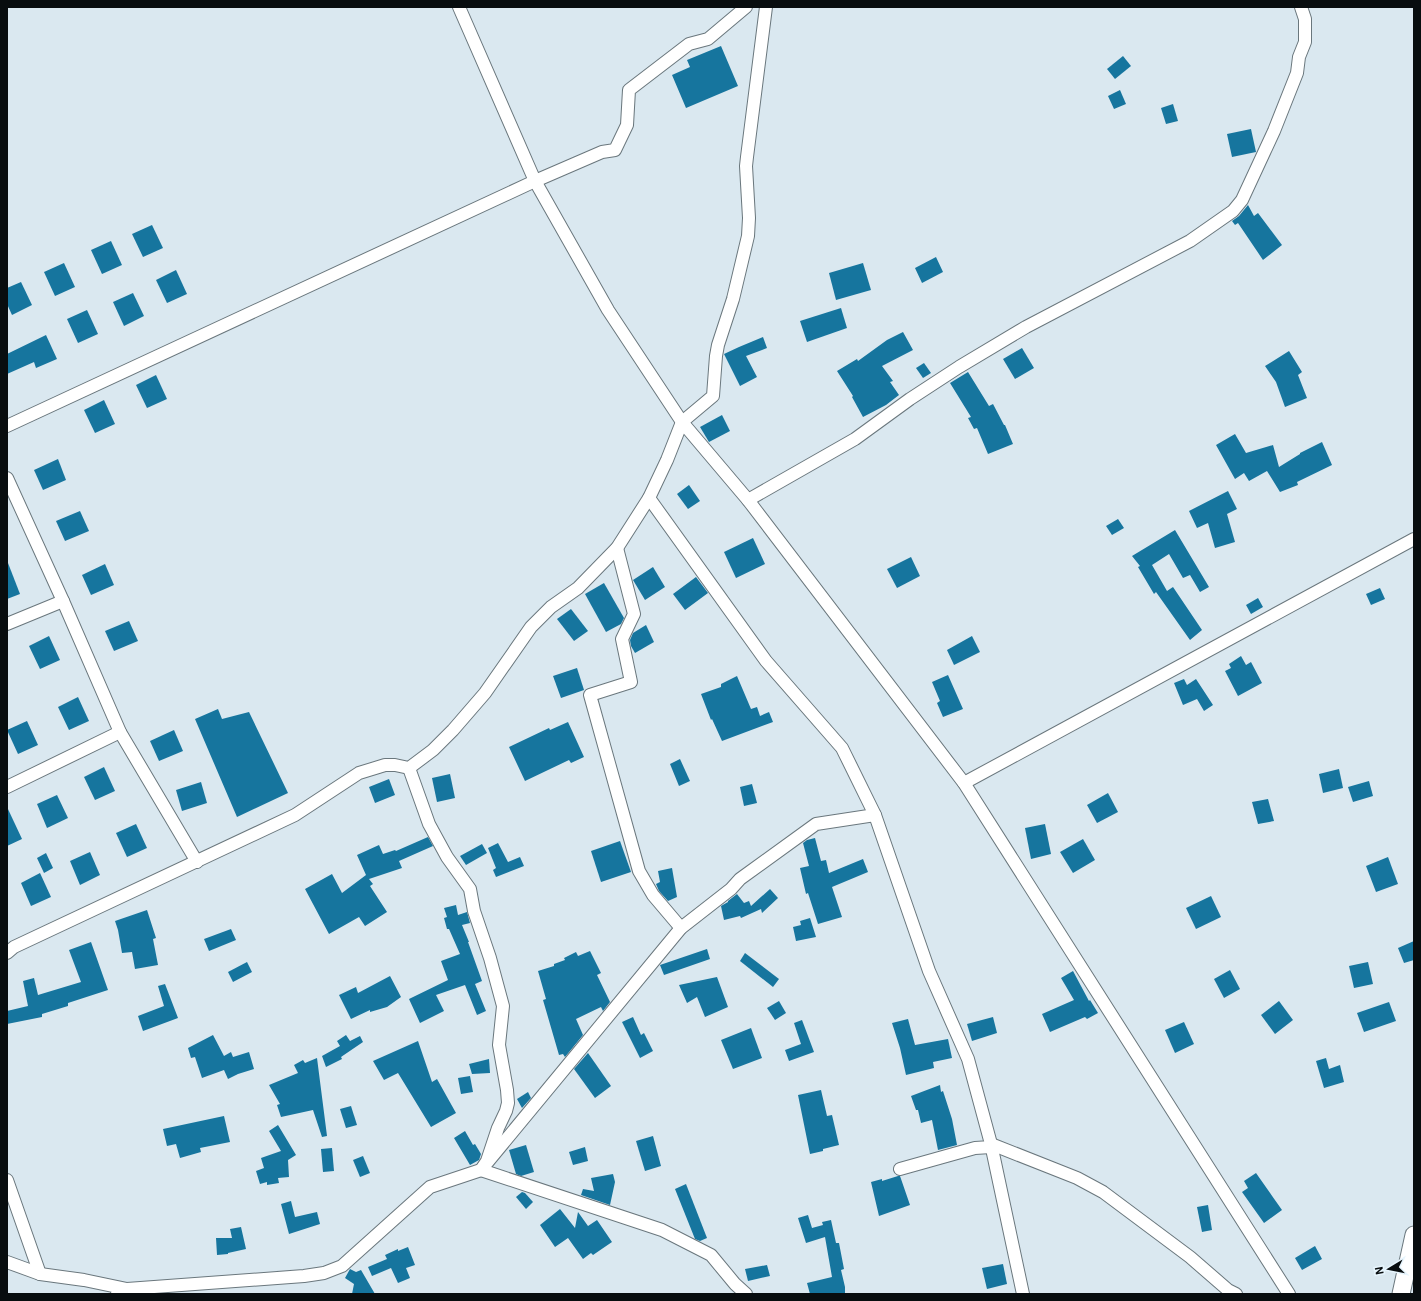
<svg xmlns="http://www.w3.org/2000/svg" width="1421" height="1301" viewBox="0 0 1421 1301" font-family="Roboto,sans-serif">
	<rect width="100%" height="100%" fill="#dae8f0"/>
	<g fill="#16759e">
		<polygon points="721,46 738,86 686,108 672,75 690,67 687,60"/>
		<polygon points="1123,56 1131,66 1115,79 1107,69"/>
		<polygon points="1120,90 1126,104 1114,109 1108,96"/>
		<polygon points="1173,104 1178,121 1166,124 1161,108"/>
		<polygon points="1251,129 1256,152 1232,157 1227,134"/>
		<polygon points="1248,205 1254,216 1258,213 1282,245 1263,260 1238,223 1235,225 1232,221 1239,216"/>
		<polygon points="152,225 163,248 143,257 132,234"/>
		<polygon points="111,241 122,265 102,274 91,250"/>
		<polygon points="936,257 943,272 922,283 915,268"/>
		<polygon points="64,263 75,287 55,296 44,272"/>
		<polygon points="863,263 871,290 836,300 829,273"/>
		<polygon points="176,270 187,294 167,303 156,280"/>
		<polygon points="21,282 32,305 12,315 7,304 7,288"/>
		<polygon points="133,293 144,316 124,326 113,302"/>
		<polygon points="841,308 847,328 807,342 800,321"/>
		<polygon points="87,310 98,334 78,343 67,319"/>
		<polygon points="903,332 913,350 882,366 893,381 890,382 899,395 886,405 863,417 852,397 853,396 837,371 857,359 858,361 887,340"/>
		<polygon points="46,335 57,359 36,368 34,362 7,374 7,354"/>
		<polygon points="763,337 767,348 746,356 757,377 740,386 724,354 739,347"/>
		<polygon points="1022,348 1034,368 1015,379 1003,359"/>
		<polygon points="1289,351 1302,372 1298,375 1307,398 1285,407 1276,382 1265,366"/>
		<polygon points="924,363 931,373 923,378 916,368"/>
		<polygon points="968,372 989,406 993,404 1004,425 1005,425 1013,444 988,454 977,428 974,429 968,418 971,417 950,383"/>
		<polygon points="156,375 167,399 147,408 136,385"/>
		<polygon points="104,400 115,424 95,433 84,410"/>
		<polygon points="722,415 730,431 709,442 700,427"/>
		<polygon points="1235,434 1246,453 1273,445 1279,467 1300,454 1300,453 1322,442 1332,465 1297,482 1298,485 1280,492 1267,471 1249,481 1244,473 1235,479 1216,445"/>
		<polygon points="58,459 66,480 43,490 34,470"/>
		<polygon points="689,485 700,501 688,509 677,494"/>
		<polygon points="1228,491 1237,509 1227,514 1235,542 1215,548 1208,523 1197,528 1189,511"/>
		<polygon points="80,511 89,531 65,541 56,521"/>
		<polygon points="1118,519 1124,528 1112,535 1106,526"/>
		<polygon points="1175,530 1209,587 1200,592 1190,575 1183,578 1169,554 1152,565 1167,591 1173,587 1202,630 1190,640 1156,592 1154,594 1138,567 1140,566 1132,556"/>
		<polygon points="753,538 765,564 736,578 724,552"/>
		<polygon points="911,557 920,576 897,588 887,569"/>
		<polygon points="8,563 20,594 7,599 7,564"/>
		<polygon points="105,564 114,585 91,595 82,575"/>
		<polygon points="653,567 665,587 645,600 633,580"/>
		<polygon points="696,577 708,593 685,610 673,594"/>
		<polygon points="604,583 624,618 621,624 606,632 585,594"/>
		<polygon points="1380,588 1385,599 1371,605 1366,594"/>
		<polygon points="1258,598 1263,607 1251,614 1246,605"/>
		<polygon points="571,609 588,631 574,641 557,619"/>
		<polygon points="129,621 138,641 114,651 105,631"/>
		<polygon points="646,625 654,642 635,653 631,646 630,640 633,633"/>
		<polygon points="49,636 60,660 40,669 29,646"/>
		<polygon points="972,636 980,652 954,665 947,650"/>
		<polygon points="1241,656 1246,665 1251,662 1262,683 1238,696 1225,671 1231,668 1229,664"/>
		<polygon points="577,668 584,690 561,698 553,676"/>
		<polygon points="948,675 963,709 943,717 937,703 940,701 932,682"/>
		<polygon points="737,676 751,709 757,707 760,716 769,712 773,722 722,741 712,719 711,720 701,694 721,687 721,684"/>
		<polygon points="1184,679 1187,685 1196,679 1213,705 1204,711 1197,699 1183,705 1174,683"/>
		<polygon points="78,697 89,721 69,730 58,707"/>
		<polygon points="218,709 222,719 249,712 288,793 237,817 195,719"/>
		<polygon points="27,721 38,745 18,754 7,730"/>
		<polygon points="568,722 584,757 571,763 569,760 525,781 509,747 549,728 550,730"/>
		<polygon points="174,730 183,751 159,761 150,741"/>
		<polygon points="680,759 690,781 679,786 670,764"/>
		<polygon points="104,767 115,791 95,800 84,777"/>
		<polygon points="1339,769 1343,788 1323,793 1319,774"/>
		<polygon points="450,774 455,798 437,802 432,778"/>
		<polygon points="389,779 395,795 375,803 369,787"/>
		<polygon points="1369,781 1373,796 1353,802 1348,787"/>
		<polygon points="201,782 207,803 182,811 176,790"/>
		<polygon points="752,784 757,803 744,806 740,787"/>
		<polygon points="1108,793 1118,812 1097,823 1087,805"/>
		<polygon points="57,795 68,818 47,828 37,804"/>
		<polygon points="1268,799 1274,821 1258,824 1252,802"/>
		<polygon points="7,807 22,839 7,846"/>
		<polygon points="136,824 147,848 127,857 116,833"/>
		<polygon points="1045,824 1051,854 1031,859 1025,828"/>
		<polygon points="428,837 433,846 399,861 402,868 369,879 373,884 370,886 387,912 365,926 359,917 329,934 305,889 332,874 342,893 366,875 357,855 379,845 383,854 395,850 396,851"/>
		<polygon points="815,838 821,861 826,860 829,873 863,859 868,872 832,887 842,917 818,924 808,893 806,894 800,868 809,866 803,843 807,840"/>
		<polygon points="1083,839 1095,860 1073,873 1060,852"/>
		<polygon points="620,841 631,872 601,882 591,851"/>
		<polygon points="498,843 508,862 520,857 524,866 496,877 493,870 496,868 488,848"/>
		<polygon points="482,844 487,853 466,865 460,856"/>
		<polygon points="90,852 100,875 80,885 70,861"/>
		<polygon points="46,853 53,868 44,873 37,858"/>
		<polygon points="1388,857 1398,884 1376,892 1366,866"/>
		<polygon points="672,868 677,897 668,901 659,891 656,884 660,882 658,871"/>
		<polygon points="40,873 51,897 31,906 21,883"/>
		<polygon points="770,889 778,898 762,913 761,909 741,918 740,916 724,920 721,906 728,902 728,901 737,894 744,903 749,901 751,906"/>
		<polygon points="1211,896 1221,917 1196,929 1186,908"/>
		<polygon points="456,905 458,915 467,912 470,923 462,925 469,942 468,942 482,981 475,984 486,1011 477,1015 465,985 436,995 444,1011 420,1023 409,999 448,980 441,961 460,954 449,929 447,929 444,918 447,917 444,908"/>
		<polygon points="147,910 156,938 153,939 158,965 135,969 132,952 122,953 118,930 115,921"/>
		<polygon points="810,918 816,937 796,941 793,927 801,925 800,921"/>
		<polygon points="231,929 236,940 209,951 204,939"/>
		<polygon points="1414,941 1414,960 1404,963 1398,948"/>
		<polygon points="91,942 108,990 68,1003 68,1006 42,1014 42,1017 7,1024 7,1011 28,1006 23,981 34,978 38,995 81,982 69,950"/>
		<polygon points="707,949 710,959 664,975 660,965"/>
		<polygon points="590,951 601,973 597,975 610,1002 603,1011 601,1007 576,1019 583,1035 565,1057 563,1054 559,1055 543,1000 546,999 538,971 554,966 554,964 565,960 564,958 576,952 578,956"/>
		<polygon points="745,953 779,979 773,987 740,961"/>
		<polygon points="247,962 252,972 233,982 228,972"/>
		<polygon points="1368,962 1373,984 1354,988 1349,966"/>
		<polygon points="1230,970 1240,989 1224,998 1214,979"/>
		<polygon points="1073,971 1089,1001 1090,1000 1098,1013 1087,1019 1085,1017 1050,1032 1042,1014 1074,1000 1061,978"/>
		<polygon points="390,976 401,997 387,1007 370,1012 370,1010 351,1019 339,995 356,987 358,993"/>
		<polygon points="717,977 728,1007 705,1017 697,997 687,1003 679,985"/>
		<polygon points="165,984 178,1018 143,1031 138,1016 164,1006 158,986"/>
		<polygon points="779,1001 786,1013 775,1020 767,1008"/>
		<polygon points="1279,1001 1293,1020 1275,1034 1261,1015"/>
		<polygon points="1389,1002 1396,1021 1364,1032 1357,1013"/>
		<polygon points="633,1017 641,1035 644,1033 653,1051 640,1058 622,1022"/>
		<polygon points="993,1017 997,1033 972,1041 967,1024"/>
		<polygon points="908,1019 915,1045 948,1039 952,1058 933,1062 934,1068 906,1075 900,1048 892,1023"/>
		<polygon points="802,1020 814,1052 789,1061 785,1050 801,1044 794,1023"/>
		<polygon points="1184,1022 1194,1044 1175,1053 1165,1030"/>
		<polygon points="751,1028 762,1058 733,1069 721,1040"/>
		<polygon points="213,1035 224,1056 231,1052 233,1057 249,1052 254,1069 238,1074 228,1079 224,1070 202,1078 195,1057 191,1058 188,1048"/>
		<polygon points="346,1035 350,1041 360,1036 363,1042 341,1057 342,1059 326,1067 322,1056 340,1046 337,1041"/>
		<polygon points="418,1041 432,1082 437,1079 456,1113 431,1127 398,1073 384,1080 373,1061"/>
		<polygon points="588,1053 611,1086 595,1098 574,1069"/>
		<polygon points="317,1058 327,1136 322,1137 313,1110 281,1117 277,1105 280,1104 269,1085 298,1073 294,1065 303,1060 305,1063"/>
		<polygon points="1326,1058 1329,1069 1340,1065 1344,1082 1324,1088 1316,1061"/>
		<polygon points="489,1059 490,1073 472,1074 469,1064"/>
		<polygon points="470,1076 473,1092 461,1094 458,1078"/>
		<polygon points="940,1085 941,1092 943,1091 952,1119 957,1145 938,1150 932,1120 921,1123 918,1110 916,1110 911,1096"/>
		<polygon points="821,1090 827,1116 832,1115 839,1145 823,1149 823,1151 810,1154 798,1095"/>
		<polygon points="528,1092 531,1098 522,1108 517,1099"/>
		<polygon points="351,1106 357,1125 346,1128 340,1109"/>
		<polygon points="224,1116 230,1142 200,1148 201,1152 180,1158 176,1144 167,1146 163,1129"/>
		<polygon points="278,1125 296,1155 288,1160 289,1177 278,1178 279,1183 267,1185 267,1182 260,1184 256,1171 264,1168 261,1158 281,1151 269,1131"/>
		<polygon points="465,1131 473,1145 475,1144 481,1154 479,1160 470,1165 454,1138"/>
		<polygon points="653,1136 661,1166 645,1171 636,1141"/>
		<polygon points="526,1145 534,1172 521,1176 516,1174 509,1150"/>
		<polygon points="585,1147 588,1161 573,1165 569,1152"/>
		<polygon points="332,1148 334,1171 323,1172 321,1149"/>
		<polygon points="363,1156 370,1173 360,1177 353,1160"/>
		<polygon points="1256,1173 1282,1210 1264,1223 1242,1192 1248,1188 1244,1181"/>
		<polygon points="613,1174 615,1182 610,1205 581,1195 583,1189 594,1191 591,1178"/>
		<polygon points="898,1176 900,1176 910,1205 879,1216 871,1182 882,1179 882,1181"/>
		<polygon points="686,1184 707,1238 700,1241 695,1239 675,1189"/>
		<polygon points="522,1192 525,1193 533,1202 526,1209 516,1197"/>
		<polygon points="291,1201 295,1217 317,1212 320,1224 289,1234 281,1204"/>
		<polygon points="1208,1205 1212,1230 1202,1232 1197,1207"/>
		<polygon points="560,1209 575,1228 578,1212 588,1226 597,1220 612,1242 593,1255 591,1253 583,1259 568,1238 555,1247 540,1225"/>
		<polygon points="808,1215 812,1228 823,1225 822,1222 831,1220 836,1243 839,1243 844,1269 841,1270 845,1287 845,1294 810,1294 807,1283 832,1277 825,1237 806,1243 798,1218"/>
		<polygon points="241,1227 246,1249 228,1253 228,1254 217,1255 216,1238 232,1238 230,1229"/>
		<polygon points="1315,1246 1322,1259 1302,1270 1295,1258"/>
		<polygon points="408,1247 415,1265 406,1268 410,1278 398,1283 391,1268 372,1276 368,1267 387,1259 385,1255 398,1249 398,1251"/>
		<polygon points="1003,1264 1007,1284 987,1289 982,1268"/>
		<polygon points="767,1265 770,1276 748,1281 745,1269"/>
		<polygon points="350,1269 356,1272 361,1270 375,1294 352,1294 354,1284 345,1278"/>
	</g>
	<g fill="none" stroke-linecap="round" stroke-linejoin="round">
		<defs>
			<g id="minor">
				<polyline points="459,7 535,181 608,310 682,422 748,500 964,783 1289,1294"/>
				<polyline points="7,426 535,181 602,152 615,150 627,125 629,90 689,44 708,39 746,7"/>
				<polyline points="7,478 63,601 120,732 197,862"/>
				<polyline points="649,498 766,661 842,748 875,815 929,971 968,1059 991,1144 1023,1294"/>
				<polyline points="748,500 855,439 910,399 959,367 1026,327 1190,241 1233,211 1242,200 1274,131 1297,73 1299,57 1305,42 1305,19 1301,7"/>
				<polyline points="617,548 634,614 622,639 631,682 590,695 639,871 653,895 681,928"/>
				<polyline points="7,624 63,601"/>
				<polyline points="409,768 429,824 447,857 470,889 474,911 490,958 503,1006 499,1045 507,1090 508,1103 506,1111 498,1128 487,1161 481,1170 662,1230 711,1255 735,1284 746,1294"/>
				<polyline points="964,783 1414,539"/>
				<polyline points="7,787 120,732"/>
				<polyline points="7,953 14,947 295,815 359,773 385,765 395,765 409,768 433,750 453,730 485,693 531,627 551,607 578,588 617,548 649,498 667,460 682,422 713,396 716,356 718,345 733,299 748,236 749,218 746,166 747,157 766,7"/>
				<polyline points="900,1169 975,1148 991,1147 991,1144 1077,1178 1103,1192 1190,1257 1228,1290 1236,1294"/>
				<polyline points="7,1180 40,1274"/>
				<polyline points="7,1262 40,1274 84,1280 127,1289"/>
				<polyline points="117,1294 127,1289 304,1276 324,1273 342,1266 430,1187 481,1170 681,928 731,889 740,879 816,824 875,815"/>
			</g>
			<polyline id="secondary" points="1401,1294 1414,1235"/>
		</defs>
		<use href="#minor" stroke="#6a777d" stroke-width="14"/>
		<use href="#secondary" stroke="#6a777d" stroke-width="19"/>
		<use href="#minor" stroke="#fff" stroke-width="12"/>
		<use href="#secondary" stroke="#fff" stroke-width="17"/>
	</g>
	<rect width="1421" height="1301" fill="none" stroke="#080d0f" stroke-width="16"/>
	<g transform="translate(1389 1269) rotate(260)" stroke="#e7f5fd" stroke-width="3" paint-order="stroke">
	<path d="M0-3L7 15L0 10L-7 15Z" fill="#080d0f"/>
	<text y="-6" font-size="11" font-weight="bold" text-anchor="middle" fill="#080d0f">N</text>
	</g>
</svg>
